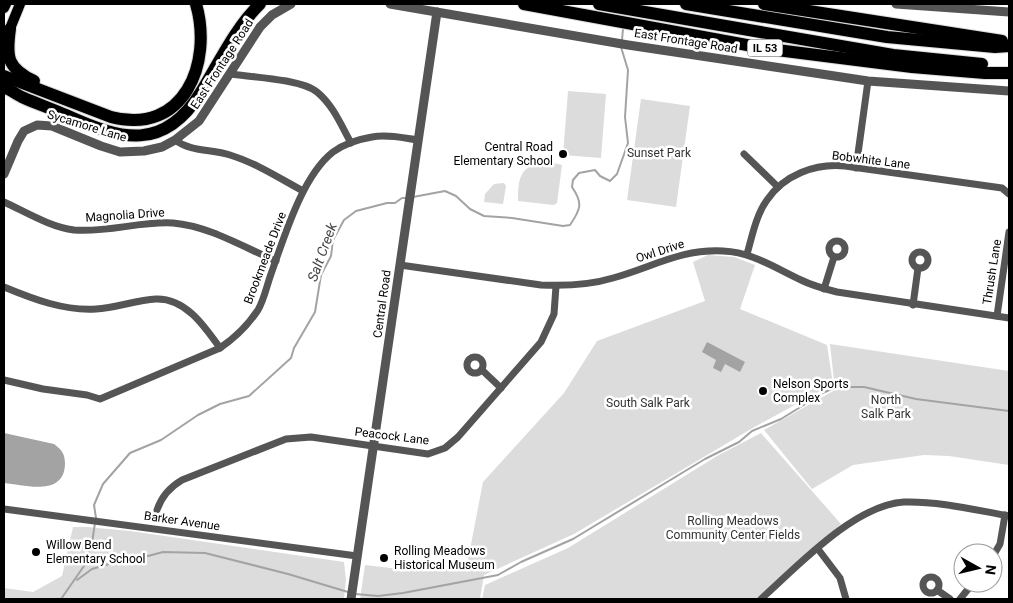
<svg xmlns="http://www.w3.org/2000/svg" width="1013" height="603" viewBox="0 0 1013 603" font-family="Roboto,sans-serif">
	<rect width="100%" height="100%" fill="#fff"/>
	<g fill="#dcdcdc">
		<polygon points="568,91 606,94 601,158 563,155"/>
		<polygon points="641,99 690,106 676,207 627,200"/>
		<path d="M546 161 562 165 557 203 554 205 518 201C518 177 520 166 546 161Z"/>
		<polygon points="504,183 506,186 503,204 484,202 485,194 494,184"/>
		<polygon points="708,255 734,257 755,265 740,309 827,345 833,384 751,429 574,534 484,575 480,599 360,599 365,565 416,571 446,569 468,560 483,482 564,393 597,341 705,301 693,262"/>
		<polygon points="830,344 1009,371 1009,465 949,456 924,455 853,465 812,489 764,430 835,390"/>
		<polygon points="761,433 841,524 757,599 482,599 485,585 568,548 717,456"/>
		<polygon points="73,527 87,527 130,531 344,562 346,580 344,599 4,599 4,588 33,592 62,576"/>
	</g>
	<g fill="#a3a3a3">
		<polygon points="707,342 745,362 740,372 725,364 721,372 713,368 716,360 702,352"/>
		<path d="M4 433 54 444C62 450 65 454 65 464 64 497 25 485 4 483Z"/>
	</g>
	<g fill="none" stroke-linecap="round" stroke-linejoin="round">
		<g stroke="#a3a3a3" stroke-width="2">
			<polyline points="622,40 623,29"/>
			<path d="M413 197 445 191 456 196 470 209 484 216 512 218 563 226 570 225C581 209 583 203 572 187L573 180 579 173 595 170 600 176 610 181 617 174 628 143 625 117 628 70 621 47"/>
			<polyline points="96,518 94,505 103,484 130,453 161,440 198,415 220,404 249,396 291,358 294,348 315,312 321,275 331,256 333,240 344,220 356,211 387,203 395,203 402,198 406,198"/>
			<polyline points="77,580 92,569 139,555 148,556 163,552 205,553 288,574 348,592"/>
			<polyline points="355,594 378,596 403,593 498,575 521,562 573,539 705,459 739,442 752,431 781,419 825,392 836,387 864,387 916,399 1009,411"/>
			<polyline points="61,599 84,566 92,543 95,523"/>
		</g>
		<defs>
			<g id="primary">
				<polyline points="4,8 6,4"/>
				<polyline points="7,36 20,4"/>
			</g>
			<g id="motorway">
				<polyline points="524,4 769,49 912,67 985,73 1009,73"/>
				<polyline points="599,4 893,55 982,64"/>
				<polyline points="686,4 887,37 995,47 1009,46"/>
				<polyline points="764,4 1002,41"/>
				<path d="M10 29C6 57 7 68 34 81"/>
				<path d="M4 76 111 117C184 136 213 63 196 4"/>
				<path d="M4 87C11 90 17 95 24 98 38 104 52 109 66 115 121 140 164 152 201 92 219 63 235 28 260 4"/>
			</g>
		</defs>
		<use href="#primary" stroke="#dbdbdb" stroke-width="12"/>
		<use href="#motorway" stroke="#dbdbdb" stroke-width="14"/>
		<g stroke="#555" stroke-width="7">
			<path d="M230 74C251 77 301 79 317 92 333 105 341 125 351 143"/>
			<path d="M175 140C191 152 211 149 230 155 256 163 279 178 303 191"/>
			<polyline points="744,154 778,187"/>
			<polyline points="856,168 868,81"/>
			<path d="M4 202C26 212 50 227 74 230 107 233 140 221 173 223 209 226 243 247 276 261"/>
			<circle cx="837" cy="249" r="8"/>
			<circle cx="920" cy="260" r="8"/>
			<path d="M747 254C752 237 756 215 767 200 784 175 815 163 845 166L1002 188 1009 194"/>
			<path d="M400 265 541 285C565 286 590 285 613 278 653 267 680 249 723 251 752 252 775 268 801 280 813 286 825 289 837 292L1009 318"/>
			<path d="M4 287C33 299 64 311 96 309 116 308 136 300 156 299 186 298 205 327 220 348"/>
			<polyline points="824,289 834,257"/>
			<polyline points="913,305 918,268"/>
			<polyline points="997,316 1009,232"/>
			<circle cx="475" cy="365" r="8"/>
			<polyline points="482,370 501,388"/>
			<path d="M4 380 43 389 87 395 100 399 220 348C235 338 248 325 258 310 264 300 267 285 271 274 284 238 302 176 333 152 344 144 360 139 372 137 387 134 403 138 418 140"/>
			<polyline points="4,509 357,556"/>
			<path d="M157 510C161 498 170 487 182 480L286 439 311 437 428 454 445 448 458 437 541 342 554 314 556 286"/>
			<polyline points="818,549 840,578 846,599"/>
			<polyline points="993,556 1000,544 1005,515"/>
			<circle cx="931" cy="585" r="8"/>
			<polyline points="937,590 950,599"/>
			<path d="M761 599C797 567 854 505 904 502 939 501 975 510 1009 516"/>
			<polyline points="960,599 973,583"/>
		</g>
		<g stroke="#555" stroke-width="9">
			<polyline points="390,4 628,45 868,81 1009,91"/>
			<polyline points="896,4 1009,12"/>
			<polyline points="4,174 18,141 24,131 37,125 52,126 101,146 120,152 144,151 162,147 175,140 199,121 260,27 272,15 291,4"/>
			<polyline points="351,599 437,12"/>
		</g>
		<use href="#primary" stroke="#000" stroke-width="10"/>
		<use href="#motorway" stroke="#000" stroke-width="12"/>
	</g>
	<g fill="#000" stroke="#fff" stroke-width="2">
		<circle cx="563" cy="154" r="5"/>
		<circle cx="763" cy="391" r="5"/>
		<circle cx="36" cy="552" r="5"/>
		<circle cx="384" cy="558" r="5"/>
	</g>
	<g text-anchor="middle" dominant-baseline="central" stroke-width="5" stroke-linejoin="round" paint-order="stroke">
		<rect fill="#fff" stroke="#4c4c4c" stroke-width="1" x="747.5" y="39.5" width="35" height="17" rx="4"/>
		<g font-size="11" font-weight="bold" fill="#000">
			<text x="765" y="48">IL 53</text>
		</g>
		<g font-size="12" fill="#000" stroke="#fff">
			<text transform="translate(686 41) rotate(9)">East Frontage Road</text>
			<text transform="translate(222 64) rotate(-57)">East Frontage Road</text>
			<text transform="translate(87 126) rotate(17)">Sycamore Lane</text>
			<text transform="translate(871 160) rotate(7)">Bobwhite Lane</text>
			<text transform="translate(125 215) rotate(-4)">Magnolia Drive</text>
			<text transform="translate(660 251) rotate(-18)">Owl Drive</text>
			<text transform="translate(265 258) rotate(-69)">Brookmeade Drive</text>
			<text transform="translate(992 272) rotate(-81)">Thrush Lane</text>
			<text transform="translate(382 304) rotate(-82)">Central Road</text>
			<text transform="translate(392 436) rotate(7)">Peacock Lane</text>
			<text transform="translate(182 521) rotate(8)">Barker Avenue</text>
		</g>
		<g font-size="12" fill="#000" stroke="#fff" text-anchor="start">
			<text x="553" y="147" text-anchor="end">Central Road<tspan x="553" dy="14">Elementary School</tspan></text>
			<text x="773" y="384">Nelson Sports<tspan x="773" dy="14">Complex</tspan></text>
			<text x="46" y="545">Willow Bend<tspan x="46" dy="14">Elementary School</tspan></text>
			<text x="394" y="551">Rolling Meadows<tspan x="394" dy="14">Historical Museum</tspan></text>
		</g>
		<g font-size="12" fill="#333" stroke="#fff">
			<text x="659" y="153">Sunset Park</text>
			<text x="886" y="400">North<tspan x="886" dy="14">Salk Park</tspan></text>
			<text x="648" y="403">South Salk Park</text>
			<text x="733" y="521">Rolling Meadows<tspan x="733" dy="14">Community Center Fields</tspan></text>
		</g>
		<g font-size="14" font-style="italic" fill="#444" stroke="#fff">
			<text transform="translate(322 252) rotate(-70)">Salt Creek</text>
		</g>
	</g>
	<rect width="1013" height="603" fill="none" stroke="#000000" stroke-width="10"/>
	<g transform="translate(978 568) rotate(98)"><circle r="24" fill="#ffffff" stroke="#999999"/>
	<path d="M0-4L9 19L0 12L-9 19Z" fill="#000000"/>
	<text y="-8" font-size="14" font-weight="bold" text-anchor="middle" fill="#000000">N</text>
	</g>
</svg>
